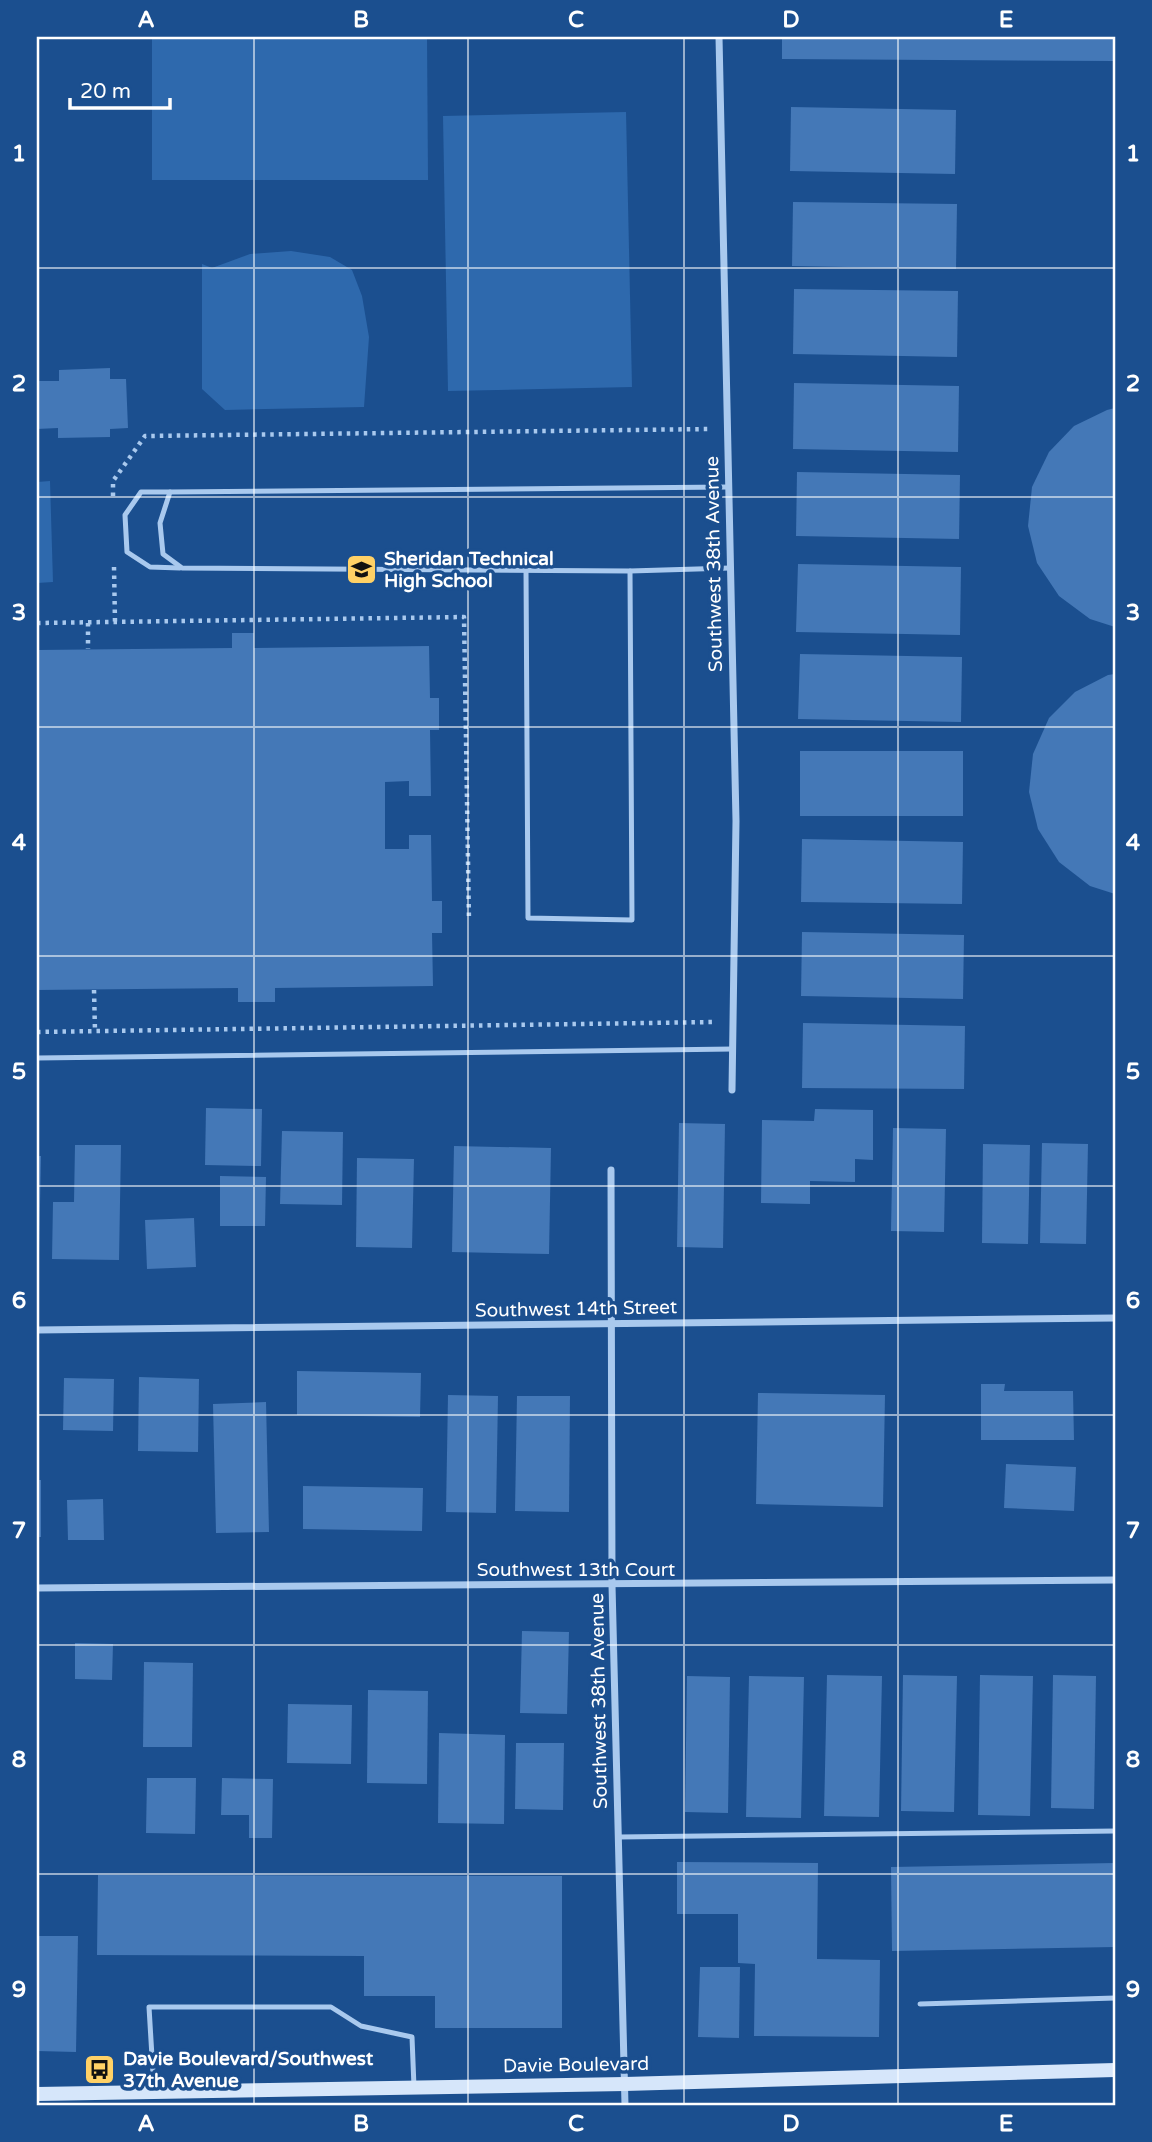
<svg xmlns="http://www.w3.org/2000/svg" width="1152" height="2142" viewBox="0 0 1152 2142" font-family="'Varela Round',sans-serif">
	<rect width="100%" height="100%" fill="#1b4f8f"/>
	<g fill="#2e69ad">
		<polygon points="152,37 427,37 428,180 152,180"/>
		<polygon points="626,112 632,387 448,391 443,116"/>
		<polygon points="291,251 330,257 352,270 362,296 369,337 364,407 225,410 202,389 202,264 212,268 250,254"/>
		<polygon points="50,481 53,582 37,583 37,482"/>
	</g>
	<g fill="#4478b7">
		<polygon points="782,37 1115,37 1115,61 782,59"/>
		<polygon points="791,107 956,110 955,174 790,171"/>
		<polygon points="793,202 957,204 956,269 792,266"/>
		<polygon points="794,289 958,291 957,357 793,354"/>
		<polygon points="110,368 110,379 126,379 128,428 110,429 110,437 58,438 58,428 37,429 37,381 59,381 59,370"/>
		<polygon points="794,383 959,386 958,452 793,449"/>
		<polygon points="1115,408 1115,627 1090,619 1059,596 1037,563 1028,526 1032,487 1049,452 1074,426 1107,410"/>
		<polygon points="797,472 960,475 959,539 796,536"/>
		<polygon points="798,564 961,567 960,635 796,632"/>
		<polygon points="232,633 254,633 254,648 429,646 430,698 439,698 439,730 430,730 431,796 409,796 409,781 385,782 385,849 409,849 409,835 431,835 432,901 442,901 442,933 432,933 433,986 275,988 275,1002 238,1002 238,988 37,990 37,650 232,648"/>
		<polygon points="800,654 962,657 961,722 798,719"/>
		<polygon points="1115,674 1115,894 1090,886 1059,862 1038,829 1029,792 1033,754 1049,718 1075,692 1108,675"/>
		<rect x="800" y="751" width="163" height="65"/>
		<polygon points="802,839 963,842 962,904 801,902"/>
		<polygon points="802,932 964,935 963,999 801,996"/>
		<polygon points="803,1023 965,1026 964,1089 802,1088"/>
		<polygon points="206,1108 262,1109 261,1166 205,1165"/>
		<polygon points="815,1109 873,1110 873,1160 855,1159 855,1182 810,1181 810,1204 761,1203 762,1120 814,1121"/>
		<polygon points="679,1123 725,1124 723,1248 677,1247"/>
		<polygon points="893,1128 946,1129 944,1232 891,1231"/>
		<polygon points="282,1131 343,1132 342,1205 280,1204"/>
		<polygon points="1042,1143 1088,1144 1086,1244 1040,1243"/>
		<polygon points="983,1144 1030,1145 1028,1244 982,1243"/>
		<polygon points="75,1145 121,1145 119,1260 52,1259 53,1202 74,1202"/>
		<polygon points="454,1146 551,1148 549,1254 452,1252"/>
		<polygon points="37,1156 41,1156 39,1255 37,1255"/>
		<polygon points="357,1158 414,1159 412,1248 356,1247"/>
		<polygon points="220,1176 266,1177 265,1226 220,1226"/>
		<polygon points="194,1218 196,1267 147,1269 145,1220"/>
		<polygon points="297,1371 421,1373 420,1417 297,1415"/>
		<polygon points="139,1377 199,1379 198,1452 138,1451"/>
		<polygon points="64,1378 114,1379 113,1431 63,1430"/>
		<polygon points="981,1384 1005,1384 1004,1391 1073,1391 1074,1440 981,1440"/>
		<polygon points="758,1393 885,1395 883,1507 756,1504"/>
		<polygon points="448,1395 498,1396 496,1513 446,1512"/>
		<polygon points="517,1396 570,1396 569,1512 515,1511"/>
		<polygon points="266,1402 269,1532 216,1533 213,1404"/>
		<polygon points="1006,1464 1076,1467 1074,1511 1004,1508"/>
		<rect x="37" y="1480" width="4" height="57"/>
		<polygon points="303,1486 423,1488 422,1531 303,1529"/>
		<polygon points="103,1499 104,1540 68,1540 67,1500"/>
		<polygon points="522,1631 569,1632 567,1714 520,1713"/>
		<polygon points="75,1643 113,1644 112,1680 75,1679"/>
		<polygon points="144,1662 193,1663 192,1747 143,1747"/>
		<polygon points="827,1675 882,1676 879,1817 824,1816"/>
		<polygon points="903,1675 957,1676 954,1812 901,1811"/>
		<polygon points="980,1675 1033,1676 1030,1816 978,1815"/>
		<polygon points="1053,1675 1096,1676 1094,1809 1051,1808"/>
		<polygon points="687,1676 730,1677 728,1813 685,1812"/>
		<polygon points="749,1676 804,1677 801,1818 746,1817"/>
		<polygon points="368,1690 428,1691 427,1784 367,1783"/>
		<polygon points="288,1704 352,1705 351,1764 287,1763"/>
		<polygon points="439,1733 505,1735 504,1824 438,1823"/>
		<polygon points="516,1743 564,1743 563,1810 515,1809"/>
		<polygon points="147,1778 196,1778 195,1834 146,1833"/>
		<polygon points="222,1778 273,1779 272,1838 249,1838 249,1815 221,1815"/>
		<polygon points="677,1862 818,1863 817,1959 880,1960 879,2037 754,2036 755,1964 738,1963 738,1914 677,1914"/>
		<polygon points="1115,1863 1115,1947 892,1951 891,1867"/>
		<polygon points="98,1875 562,1876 562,2028 435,2028 435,1996 364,1996 364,1956 97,1955"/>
		<polygon points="37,1936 78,1936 76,2052 37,2051"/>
		<polygon points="700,1967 740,1967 739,2038 698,2037"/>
	</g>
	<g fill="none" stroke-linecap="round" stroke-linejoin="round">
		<g stroke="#a9c9ee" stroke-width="4.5" stroke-dasharray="3.5 5" stroke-linecap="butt">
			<polyline points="113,496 113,481 145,436 710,429"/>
			<polyline points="114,567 115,622"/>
			<polyline points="37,623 464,617 469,921"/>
			<polyline points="88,623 88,649"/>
			<polyline points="94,990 95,1031"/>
			<polyline points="37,1032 715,1022"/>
		</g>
		<g stroke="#a9c9ee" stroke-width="5">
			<polyline points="728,487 170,492 160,523 163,554 182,568 630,571 730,568"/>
			<polyline points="170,492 141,492 125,515 127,552 150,567 180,568"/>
			<polyline points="526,569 528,918 632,920 630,571"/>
			<polyline points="37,1058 733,1049"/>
			<polyline points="619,1837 1115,1831"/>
			<polyline points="920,2004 1115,1998"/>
			<polyline points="154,2090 149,2007 331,2007 361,2026 412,2037 414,2087"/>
		</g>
		<g stroke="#a9c9ee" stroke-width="7">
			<polyline points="719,37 736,821 732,1090"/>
			<polyline points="611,1170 612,1585 625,2105"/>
			<polyline points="37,1330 1115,1318"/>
			<polyline points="37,1588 1115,1580"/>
		</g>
		<polyline stroke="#d6e6fa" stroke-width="14" points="37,2094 625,2084 1115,2070"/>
	</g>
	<path fill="none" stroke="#fff" stroke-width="2" stroke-opacity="0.55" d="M254 37V2105M468 37V2105M684 37V2105M898 37V2105M37 268H1115M37 497H1115M37 727H1115M37 956H1115M37 1186H1115M37 1415H1115M37 1645H1115M37 1874H1115"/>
	<defs>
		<symbol id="school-square" viewBox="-11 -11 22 22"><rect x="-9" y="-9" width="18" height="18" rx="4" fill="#ffd166" stroke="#1b4f8f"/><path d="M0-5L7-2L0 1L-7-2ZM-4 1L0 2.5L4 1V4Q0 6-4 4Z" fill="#111"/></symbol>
		<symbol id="bus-square" viewBox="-11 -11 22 22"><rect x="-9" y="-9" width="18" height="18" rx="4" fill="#ffd166" stroke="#1b4f8f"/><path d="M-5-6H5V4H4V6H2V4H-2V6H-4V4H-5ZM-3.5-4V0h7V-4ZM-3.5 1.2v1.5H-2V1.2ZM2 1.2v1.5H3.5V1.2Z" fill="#111"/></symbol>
	</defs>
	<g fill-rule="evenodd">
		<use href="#school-square" x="344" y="552" width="35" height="35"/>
		<use href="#bus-square" x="82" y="2052" width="35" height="35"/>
	</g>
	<g text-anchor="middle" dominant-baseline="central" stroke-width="7" stroke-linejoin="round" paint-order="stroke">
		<g font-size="19" font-weight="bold" fill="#fff" stroke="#1b4f8f" text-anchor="start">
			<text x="384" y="559">Sheridan Technical<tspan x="384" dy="22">High School</tspan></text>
			<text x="123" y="2059">Davie Boulevard/Southwest<tspan x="123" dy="22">37th Avenue</tspan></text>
		</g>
		<g font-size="19" fill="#fff" stroke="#1b4f8f">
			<text transform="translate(714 564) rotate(-91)">Southwest 38th Avenue</text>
			<text transform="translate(576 1309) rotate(-1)">Southwest 14th Street</text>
			<text x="576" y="1570">Southwest 13th Court</text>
			<text transform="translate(599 1701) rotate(-91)">Southwest 38th Avenue</text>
			<text transform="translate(576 2065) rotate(-1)">Davie Boulevard</text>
		</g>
	</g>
	<rect width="1152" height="2142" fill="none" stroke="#1b4f8f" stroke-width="77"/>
	<path d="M70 98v10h100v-10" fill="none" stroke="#ffffff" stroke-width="3.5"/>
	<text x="80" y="98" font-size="21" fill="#ffffff" stroke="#1b4f8f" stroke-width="5" paint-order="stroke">20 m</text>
	<rect x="38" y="38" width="1076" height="2066" fill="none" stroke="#fff" stroke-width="2.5"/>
	<g font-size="23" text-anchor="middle" font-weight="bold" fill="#fff">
		<text x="146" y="27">A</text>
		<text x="361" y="27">B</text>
		<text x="576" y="27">C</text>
		<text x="791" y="27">D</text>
		<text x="1006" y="27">E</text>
		<text x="19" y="161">1</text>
		<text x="1133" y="161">1</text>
		<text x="19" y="391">2</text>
		<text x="1133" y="391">2</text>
		<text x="19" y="620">3</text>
		<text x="1133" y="620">3</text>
		<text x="19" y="850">4</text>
		<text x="1133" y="850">4</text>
		<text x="19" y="1079">5</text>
		<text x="1133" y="1079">5</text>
		<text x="19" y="1308">6</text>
		<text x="1133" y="1308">6</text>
		<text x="19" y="1538">7</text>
		<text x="1133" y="1538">7</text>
		<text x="19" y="1767">8</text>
		<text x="1133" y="1767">8</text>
		<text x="19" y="1997">9</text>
		<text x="1133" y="1997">9</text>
		<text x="146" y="2131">A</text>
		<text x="361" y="2131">B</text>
		<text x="576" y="2131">C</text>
		<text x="791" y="2131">D</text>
		<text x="1006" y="2131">E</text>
	</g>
</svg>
